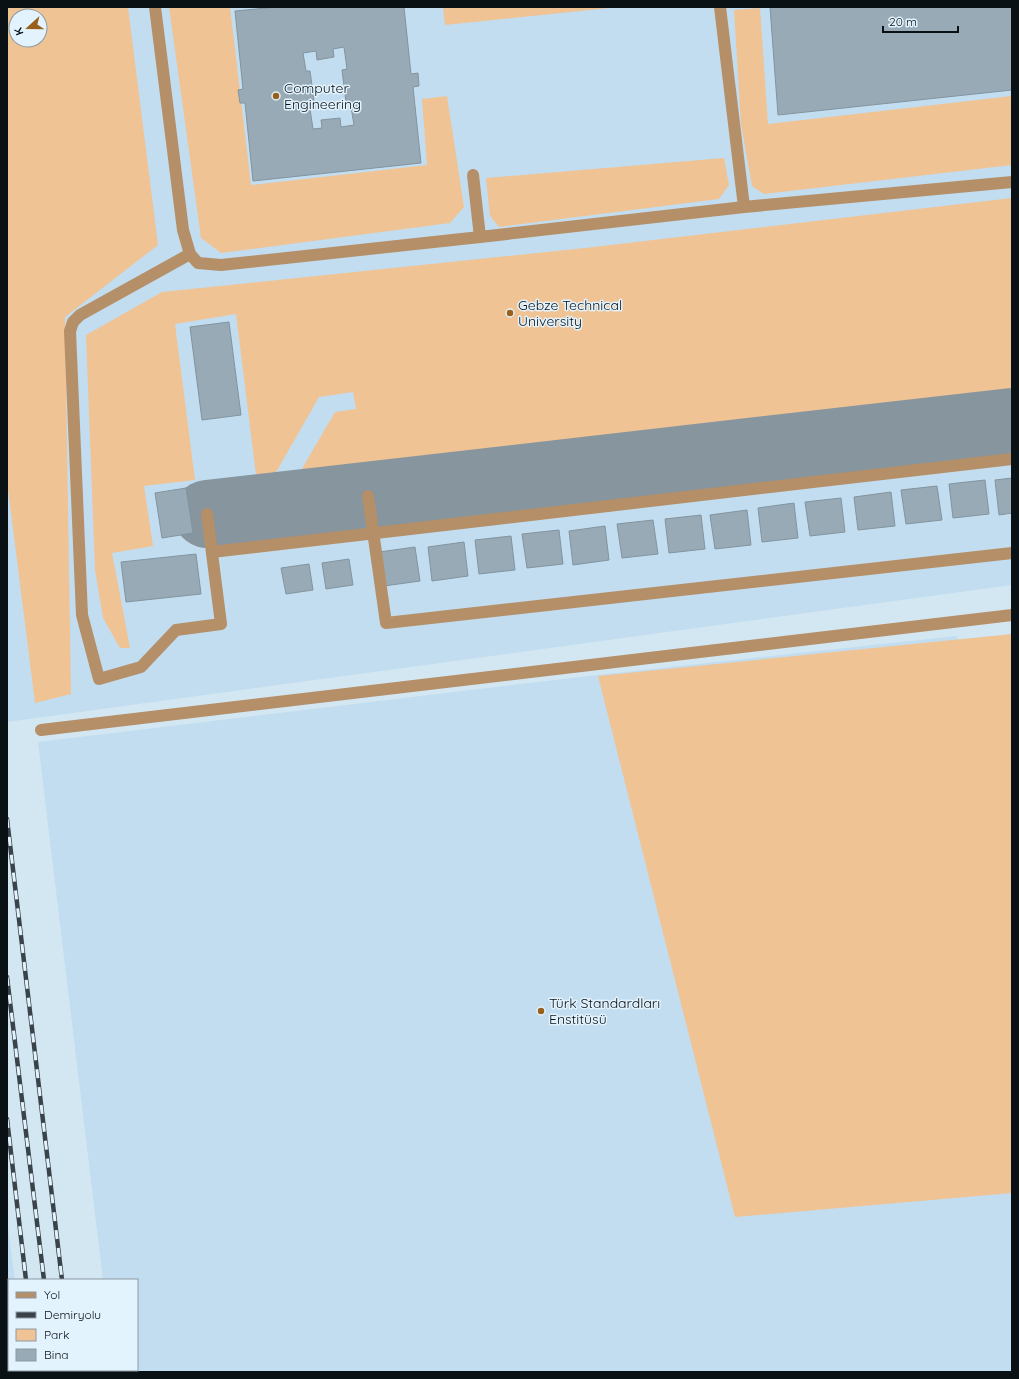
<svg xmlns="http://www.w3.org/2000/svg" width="1019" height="1379" viewBox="0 0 1019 1379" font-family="Quicksand,sans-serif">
	<rect width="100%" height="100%" fill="#d3e7f3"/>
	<g fill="#c2ddef" fill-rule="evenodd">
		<path d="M7 7H1012V585L7 722ZM16 16H40V40H16Z"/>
		<polygon points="956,636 1012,738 1012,1372 113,1372 113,1370 137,1370 137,1280 103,1280 38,742 588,676"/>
		<polygon points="7,1219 15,1280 9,1280 9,1370 26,1370 26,1372 7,1372"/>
	</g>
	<g fill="#f0c395" fill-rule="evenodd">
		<path d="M7 7H128L158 245 65 317 71 694 35 703 7 481ZM16 16H40V40H16Z"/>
		<polygon points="169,7 230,7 251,185 427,165 422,99 447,96 464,207 450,223 221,253 201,238"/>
		<polygon points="443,7 619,7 445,25"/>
		<polygon points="760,8 768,124 1012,96 1012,165 764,194 752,186 741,124 734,10"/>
		<polygon points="724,158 729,185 719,199 499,227 490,216 486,178"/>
		<polygon points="1012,198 1012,392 296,479 335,412 356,409 353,392 319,397 271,481 257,483 236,314 175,324 195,480 144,486 153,546 112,553 130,648 120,648 103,618 95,570 86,335 162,292 585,248"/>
		<polygon points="1012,634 1012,1193 735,1217 598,676"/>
	</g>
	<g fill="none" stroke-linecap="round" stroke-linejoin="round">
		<polyline stroke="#86959e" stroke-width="68" points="207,514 1012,422"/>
	</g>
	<g fill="#97aab6" stroke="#8294a0" fill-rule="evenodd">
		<path d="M277 7H404L411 74 418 73 419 86 413 87 421 163 253 181 245 103H240L238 90 243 89 235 11ZM344 47 347 69 342 70 346 102 350 101 354 125 341 127 340 118 321 120 322 128 313 129 310 109 315 108 310 71H306L303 53 316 51 317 60 334 57 333 49Z"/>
		<polygon points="770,7 1012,7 1012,90 778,115"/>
		<polygon points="229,322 241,415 202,420 190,327"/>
		<polygon points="1012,478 1012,513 999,515 995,480"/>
		<polygon points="985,480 989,514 953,518 949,484"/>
		<polygon points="937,486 942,520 906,524 901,490"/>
		<polygon points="186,488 193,533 162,538 155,493"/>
		<polygon points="891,492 895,526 858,530 854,497"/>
		<polygon points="841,498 845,532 810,536 805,502"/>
		<polygon points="794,503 798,538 762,542 758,508"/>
		<polygon points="747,510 751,545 715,549 710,515"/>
		<polygon points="701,515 705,549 669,553 665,519"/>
		<polygon points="653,520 658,554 622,558 617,524"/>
		<polygon points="605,526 609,560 573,565 569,531"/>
		<polygon points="559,530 563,564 527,568 522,534"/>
		<polygon points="511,536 515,570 479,574 475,540"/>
		<polygon points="464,542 468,576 432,581 428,547"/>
		<polygon points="415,547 420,581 384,586 379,552"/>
		<polygon points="196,554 201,594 126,602 121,562"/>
		<polygon points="349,559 353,585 326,589 322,563"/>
		<polygon points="309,564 313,590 286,594 281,568"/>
	</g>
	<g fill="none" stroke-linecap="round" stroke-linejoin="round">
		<g stroke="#b58f68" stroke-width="12">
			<polyline points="155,7 183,230 190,254 198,263 221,265 480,237 744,207 1012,182"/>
			<polyline points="720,7 744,207"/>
			<polyline points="473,175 480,237"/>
			<polyline points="190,254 80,315 73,322 70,331 82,615 99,679 141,667 176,630 221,624 207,514"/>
			<polyline points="368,496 386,623 1012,553"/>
			<polyline points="212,552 1012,459"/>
			<polyline points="41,730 1012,615"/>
		</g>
		<defs>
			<g id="rail">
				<polyline points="7,819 62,1280"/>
				<polyline points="7,977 44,1280"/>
				<polyline points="7,1119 26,1280"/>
				<polyline points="37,1370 37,1372"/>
				<polyline points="55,1370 55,1372"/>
				<polyline points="73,1370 73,1372"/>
			</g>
		</defs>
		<use href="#rail" stroke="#394349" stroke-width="4.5"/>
		<use href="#rail" stroke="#e3f3fe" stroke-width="3" stroke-dasharray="9" stroke-linecap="butt"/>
	</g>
	<g fill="#98601a" stroke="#e3f3fe" stroke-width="1.5">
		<circle cx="276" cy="96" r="4"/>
		<circle cx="510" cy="313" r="4"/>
		<circle cx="541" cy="1011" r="4"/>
	</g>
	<g text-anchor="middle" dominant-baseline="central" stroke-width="3" stroke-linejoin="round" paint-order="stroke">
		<g font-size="14" fill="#0a1115" stroke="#e3f3fe" text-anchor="start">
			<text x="284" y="88">Computer<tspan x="284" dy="16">Engineering</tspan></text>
			<text x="518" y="305">Gebze Technical<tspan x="518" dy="16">University</tspan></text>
			<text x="549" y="1003">Türk Standardları<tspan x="549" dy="16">Enstitüsü</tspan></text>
		</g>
	</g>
	<rect width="1019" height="1379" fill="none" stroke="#0a1115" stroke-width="16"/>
	<rect x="8" y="1279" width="130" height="92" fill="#e3f3fe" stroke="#8c99a1"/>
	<rect x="16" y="1292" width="20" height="6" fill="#b58f68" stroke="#8c99a1"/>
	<text x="44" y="1299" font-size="12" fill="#0a1115">Yol</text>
	<rect x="16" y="1312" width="20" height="6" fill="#394349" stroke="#8c99a1"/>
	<text x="44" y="1319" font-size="12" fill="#0a1115">Demiryolu</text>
	<rect x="16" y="1329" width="20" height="12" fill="#f0c395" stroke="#8c99a1"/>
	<text x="44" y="1339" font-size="12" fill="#0a1115">Park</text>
	<rect x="16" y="1349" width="20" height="12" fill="#97aab6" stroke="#8c99a1"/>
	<text x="44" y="1359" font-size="12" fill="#0a1115">Bina</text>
	<g transform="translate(28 28) rotate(249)"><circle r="19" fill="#e3f3fe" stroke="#8c99a1"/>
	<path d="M0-3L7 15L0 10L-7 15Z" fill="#98601a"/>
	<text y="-6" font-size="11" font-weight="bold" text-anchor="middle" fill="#0a1115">K</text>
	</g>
	<path d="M883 26v6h75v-6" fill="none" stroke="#0a1115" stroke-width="2"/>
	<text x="889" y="26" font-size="12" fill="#0a1115" stroke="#e3f3fe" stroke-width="3" paint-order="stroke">20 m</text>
</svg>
